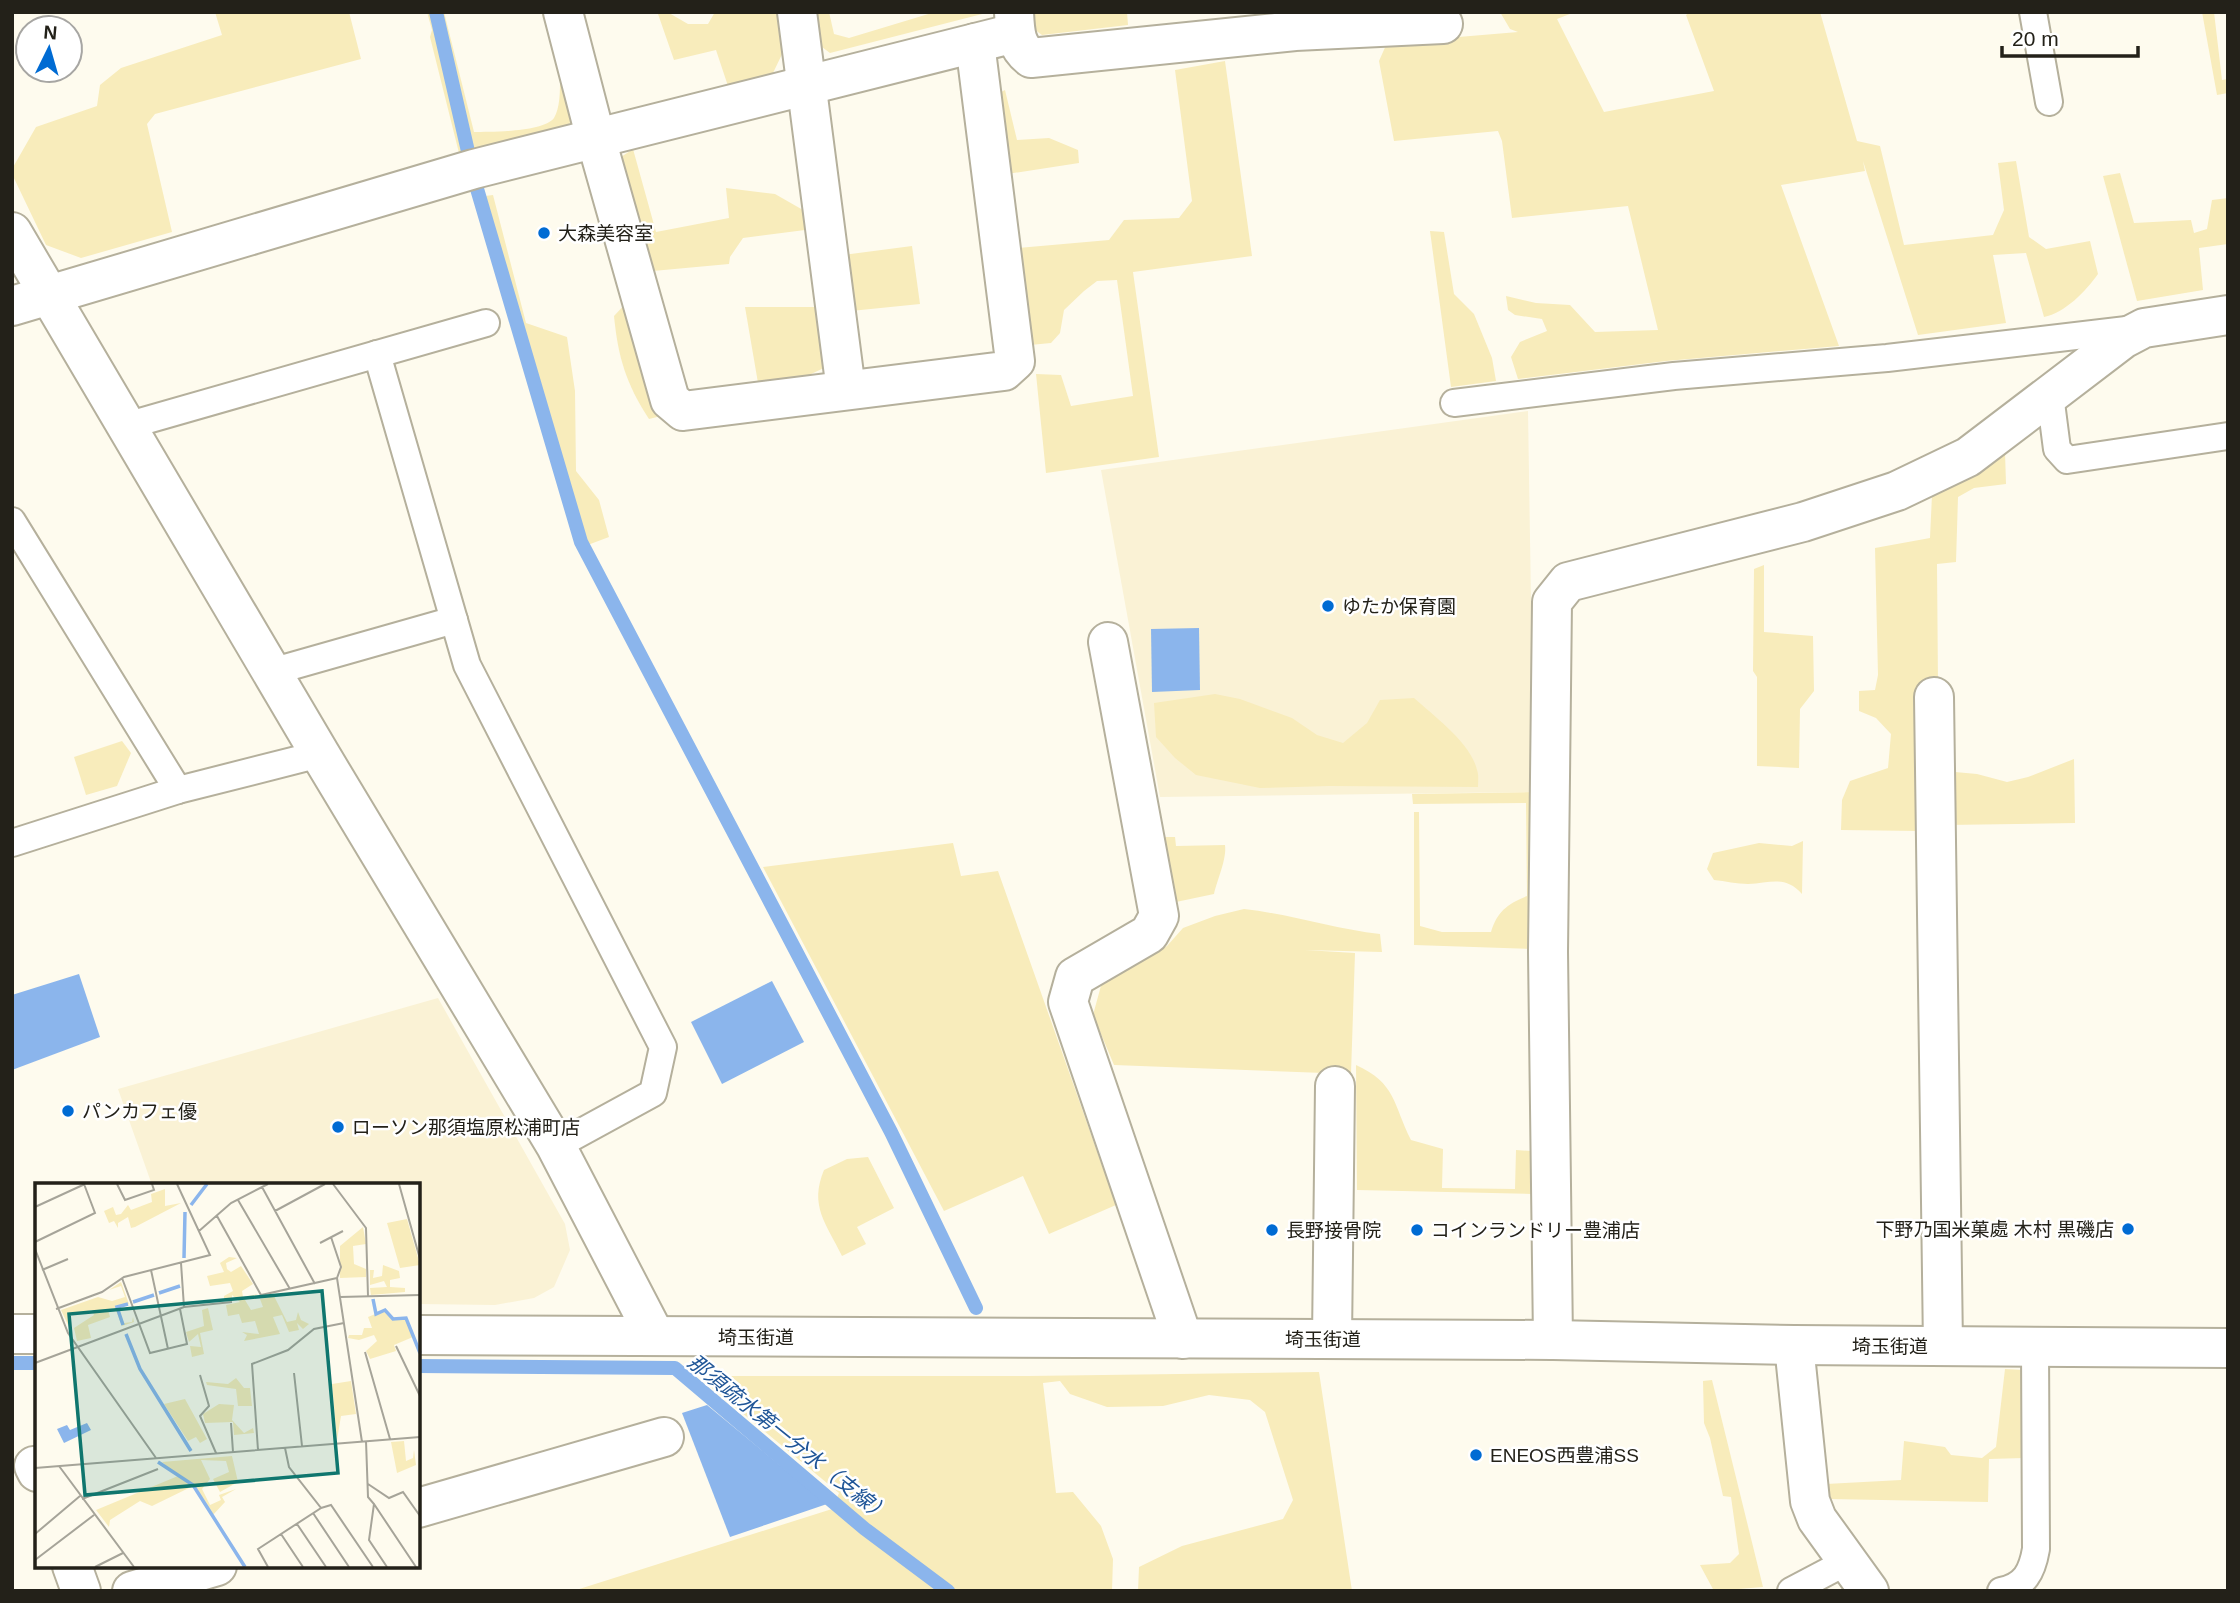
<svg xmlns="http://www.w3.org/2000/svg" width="2240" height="1603" viewBox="0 0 2240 1603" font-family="Helvetica,'Noto Sans JP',sans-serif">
	<rect width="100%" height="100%" fill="#fefbee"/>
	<g fill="#faf2d5">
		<polygon points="1528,411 1534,792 1160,797 1101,470"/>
		<polygon points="438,998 565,1224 570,1250 554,1287 534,1298 495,1305 418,1304 418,1185 152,1185 118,1089"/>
	</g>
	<g fill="#f8ecbb">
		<polygon points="215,12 349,12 361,59 155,114 147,124 172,232 81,258 46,245 12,174 12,169 36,127 97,106 100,85 121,68 222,35"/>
		<path d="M427 12H444L474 132C490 132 544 132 554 118 560 108 560 92 560 80H568L575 115 567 127 459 153 430 37 432 30Z"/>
		<polygon points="715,12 780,12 785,48 773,73 728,86 716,50 674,60 658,14 669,13 688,24 708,24"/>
		<polygon points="813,12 829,12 834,34 849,38 935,12 990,12 830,53 818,44"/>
		<polygon points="1033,12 1127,12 1128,25 1042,35 1034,29"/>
		<path d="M1500 12H1575L1557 19 1604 112 1714 91 1686 15 1690 12H1820L1857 141 1880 146 1904 245 1993 235 2004 210 1998 163 2016 161 2029 237 2046 249 2090 241 2098 274C2086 291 2065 313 2044 317L2026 253 1993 255 2006 323 1918 335 1863 161 1865 171 1781 185 1839 346 1666 361 1518 379 1511 357 1520 342 1547 331 1542 319 1515 315 1508 310 1506 296 1536 303 1570 305 1595 332 1658 330 1628 206 1512 218 1502 141 1498 131 1394 141 1379 61 1387 43 1518 32 1510 29Z"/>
		<polygon points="2202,12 2214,12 2222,80 2228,79 2228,93 2217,95"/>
		<polygon points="1225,61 1252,256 1133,272 1159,457 1046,473 1036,374 1061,375 1071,406 1133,396 1117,280 1097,281 1084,291 1064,310 1060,333 1051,343 1030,345 1018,248 1109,240 1124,220 1179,218 1192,201 1175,70"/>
		<polygon points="1005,90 1017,140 1049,138 1078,150 1079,163 1007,174 997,94"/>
		<polygon points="633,149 656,232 729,218 726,188 775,194 803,210 805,230 743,238 730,257 729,264 653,271 621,157"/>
		<polygon points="2120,173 2134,223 2191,220 2194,233 2207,229 2212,200 2228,198 2228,244 2199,248 2203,290 2137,301 2103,176"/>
		<polygon points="493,195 526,323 567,337 575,391 576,471 599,500 609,537 577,549 477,197"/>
		<polygon points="1430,231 1444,232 1454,294 1474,314 1492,358 1496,381 1451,387"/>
		<polygon points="912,246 920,304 851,311 843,255"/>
		<path d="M628 301 661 416 649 419C626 384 618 357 614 316Z"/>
		<polygon points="745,307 818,307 828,366 809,375 758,383"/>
		<polygon points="2005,452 2006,484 1974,488 1958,497 1956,562 1937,564 1938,685 1919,831 1841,830 1842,800 1850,781 1888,768 1891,734 1876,718 1859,711 1859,691 1875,690 1878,675 1875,548 1930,538 1932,495"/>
		<polygon points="1764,565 1764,632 1813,636 1814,691 1800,709 1799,768 1757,766 1757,677 1753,671 1754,569"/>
		<path d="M1215 694 1240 699 1292 718 1317 735 1343 743 1367 723 1380 700 1414 698C1434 716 1471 743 1477 770 1479 775 1478 781 1478 787L1329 786 1260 788 1196 775 1175 758 1156 737 1154 703Z"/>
		<polygon points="122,741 131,753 117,786 86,795 74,757"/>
		<polygon points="2074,759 2075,823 1947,825 1944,771 1977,774 2007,782 2028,777"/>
		<path d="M1534 792 1533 949 1414 945V812H1419L1420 926 1442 932H1491C1497 912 1507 904 1527 896L1526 803 1413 804 1412 794Z"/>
		<path d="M1162 837H1175L1176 846 1225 845C1227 859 1217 880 1214 894L1176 902Z"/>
		<path d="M1803 841 1802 894C1785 875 1771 883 1748 884 1737 884 1725 881 1714 880L1707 869 1713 853 1759 843 1792 846Z"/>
		<polygon points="953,843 961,876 998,871 1116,1205 1049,1234 1023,1176 944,1211 763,867"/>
		<path d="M1244 909C1290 914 1334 929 1380 934L1382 952 1305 950 1355 953 1351 1074 1114 1065 1093 1015 1102 982 1167 946 1183 928 1215 916Z"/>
		<path d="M1356 1065C1396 1083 1393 1104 1411 1140L1443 1149 1442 1188 1515 1189 1516 1150 1532 1151 1533 1194 1357 1190Z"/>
		<path d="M868 1157 894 1208 857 1227 866 1244 842 1256C826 1223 809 1206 824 1170L847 1159Z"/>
		<polygon points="2005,1369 2023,1370 2024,1458 1989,1459 1988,1502 1829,1499 1826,1484 1901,1480 1904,1441 1945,1447 1951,1455 1982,1458 1996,1447"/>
		<polygon points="1319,1372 1352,1591 1138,1591 1139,1567 1182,1546 1283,1519 1293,1500 1265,1412 1250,1400 1209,1395 1163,1406 1107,1407 1070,1394 1060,1381 1043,1383 1056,1493 1073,1492 1101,1526 1113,1559 1112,1591 573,1591 832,1509 839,1493 712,1388 706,1376 1028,1376"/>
		<polygon points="1712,1380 1763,1587 1714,1591 1700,1565 1730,1563 1739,1554 1731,1497 1723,1496 1710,1438 1704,1423 1703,1381"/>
	</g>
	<g fill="#8bb5ec">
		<polygon points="1199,628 1200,690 1152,692 1151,629"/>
		<polygon points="79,974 100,1037 12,1070 12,995"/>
		<polygon points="772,981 804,1042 722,1084 691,1022"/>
		<polygon points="707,1405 827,1504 730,1537 682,1413"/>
	</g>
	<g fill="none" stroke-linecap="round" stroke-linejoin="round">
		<g stroke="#8bb5ec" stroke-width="14">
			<polyline points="436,12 475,182 581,542 891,1132 976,1308"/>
			<polyline points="12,1363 37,1363"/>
			<polyline points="418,1366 675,1368 865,1529 948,1591"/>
		</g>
		<defs>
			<g id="service">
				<polyline points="2033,12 2049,102"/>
				<polyline points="377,354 467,665 663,1047 653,1093 556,1146"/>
				<polyline points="2050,395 2057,449 2067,460 2228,436"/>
				<polyline points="1454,403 1674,376 1887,358 2135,329"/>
				<polyline points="126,426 486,323"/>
				<polyline points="12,521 178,790"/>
				<polyline points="271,672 454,620"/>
				<polyline points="12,843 178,790 320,754"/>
				<polyline points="1791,1591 1848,1561"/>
				<path d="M2001 1591C2025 1586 2032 1572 2036 1549L2035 1347"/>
			</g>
			<g id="minor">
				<polyline points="563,12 596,139 670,400 683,411 1004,371 1015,361 975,43"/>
				<polyline points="797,12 846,390"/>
				<path d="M1014 12C1015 31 1015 46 1031 58L1295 31 1443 24"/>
				<polyline points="12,306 474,169 1015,33"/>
				<polyline points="1108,642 1159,916 1149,934 1075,977 1068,1002 1183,1339"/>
				<polyline points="1934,697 1943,1346"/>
				<polyline points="1332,1339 1335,1086"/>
				<polyline points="1553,1340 1548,952 1552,602 1568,582 1803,522 1897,491 1968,457 2123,339 2144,328 2228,315"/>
				<polyline points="1794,1345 1810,1501 1817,1519 1869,1591"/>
				<polyline points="34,1466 37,1472"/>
				<polyline points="418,1508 664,1437"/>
				<polyline points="72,1566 81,1591"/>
				<polyline points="132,1591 217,1566"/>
			</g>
			<g id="tertiary">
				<polyline points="12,232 320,754 556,1146 655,1336"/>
				<polyline points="12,1334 37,1334"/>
				<polyline points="418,1335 1553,1340 1794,1345 2228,1348"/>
			</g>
		</defs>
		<use href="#service" stroke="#b5b09c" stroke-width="30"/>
		<use href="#minor" stroke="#b5b09c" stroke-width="42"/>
		<use href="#tertiary" stroke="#b5b09c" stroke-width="42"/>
		<use href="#service" stroke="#fff" stroke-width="26"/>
		<use href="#minor" stroke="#fff" stroke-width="38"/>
		<use href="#tertiary" stroke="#fff" stroke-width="38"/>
	</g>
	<g fill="#006bd3" stroke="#fff" stroke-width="2.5">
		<circle cx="544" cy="233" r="7"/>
		<circle cx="1328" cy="606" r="7"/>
		<circle cx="68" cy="1111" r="7"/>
		<circle cx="338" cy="1127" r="7"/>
		<circle cx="2128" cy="1229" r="7"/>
		<circle cx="1272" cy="1230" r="7"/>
		<circle cx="1417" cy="1230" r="7"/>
		<circle cx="1476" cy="1455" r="7"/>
	</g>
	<g text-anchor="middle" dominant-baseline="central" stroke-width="5" stroke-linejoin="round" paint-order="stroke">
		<g font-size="19" fill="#232119" stroke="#fff" text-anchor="start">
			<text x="558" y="233">大森美容室</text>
			<text x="1342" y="606">ゆたか保育園</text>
			<text x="82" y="1111">パンカフェ優</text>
			<text x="352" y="1127">ローソン那須塩原松浦町店</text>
			<text x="2114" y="1229" text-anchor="end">下野乃国米菓處 木村 黒磯店</text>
			<text x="1286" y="1230">長野接骨院</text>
			<text x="1431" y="1230">コインランドリー豊浦店</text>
			<text x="1490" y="1455">ENEOS西豊浦SS</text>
		</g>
		<g font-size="19" fill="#232119" stroke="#fff">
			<text x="756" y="1337">埼玉街道</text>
			<text x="1323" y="1339">埼玉街道</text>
			<text x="1890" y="1346">埼玉街道</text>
		</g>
		<g font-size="21" font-style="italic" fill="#205697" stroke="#fff">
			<text transform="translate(789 1438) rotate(39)">那須疏水第一分水（支線）</text>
		</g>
	</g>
	<g transform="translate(35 1183)">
		<rect width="385" height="385" fill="#fefbee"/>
		<path d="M130 6V23L146 20 100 44 96 45 93 34 83 40V45L79 38 74 40 69 28 78 24 81 32 86 31 93 22 96 27 117 19 116 11ZM372 36 385 82 365 85 352 40ZM328 44 331 61 318 63 319 81 331 86V94L305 95V63ZM194 74 202 75 191 80 192 86 196 89 206 83 218 101 207 108 208 114 223 111 210 117 216 127 228 124 225 116 239 113 252 139 261 137 263 129 266 137 274 141 268 146 262 140 264 147 254 149 247 132 238 134 245 151 209 158 212 152 207 149 224 151 220 138 207 140 204 131 193 133 191 122 205 119 197 112V118H189V113L198 108 195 100 175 103 172 93 189 89 185 80ZM348 82 364 88 365 95 355 97V104L370 105V109L336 112 335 105 352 104 349 98 335 102V87H339L338 95 347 93ZM86 99 94 121 83 125 89 140 97 139 98 134 99 139 87 143 80 125 73 127 75 134 53 142 56 155 42 158 39 145 59 132 57 127 34 132V144L26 127 63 114 77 118 90 114 86 103 74 107ZM173 125 178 147 165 150 169 171 157 174 155 163 166 164 163 151 154 159 151 149 169 143 167 127ZM350 127 358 136 371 135 378 154 359 162 361 168 335 176 331 168 342 158 339 152 324 157 313 155 314 152H327L329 145H337L333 134ZM201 195 209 205H215L217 223H203L201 206 172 202 171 199 193 201ZM316 198 321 231 306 233 302 257 297 201ZM150 216 172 256 165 260 161 254 153 258 129 221ZM184 221 199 222 197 237 209 250 218 245 219 250 199 252 198 239 170 240 168 231ZM369 258 371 278 378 275 379 267 381 282 362 290 356 259ZM197 273 203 299 185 309 178 296 194 289 191 278 166 277 175 296 167 306 175 322 186 317 184 312 201 306 187 314 190 319 177 333 158 303 117 323 105 318 75 337 74 344 61 327 143 293 127 279Z" fill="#f8ecbb"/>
		<path d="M52 240 56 247 29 260 22 246 32 242 35 247Z" fill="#8bb5ec"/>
		<path fill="none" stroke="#8bb5ec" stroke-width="3.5" d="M156 22 172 1M149 75 150 29M124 110 145 103M338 116 341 131 350 127 358 136 371 135 385 170M98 119 119 112M88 142 82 124 93 121M91 151 105 186 156 268M123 279 158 302 210 384"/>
		<path fill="none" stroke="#a6a499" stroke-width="2" d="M82 1 90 17 119 7 117 1M298 1 331 45 333 113M364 1 385 76M227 4 280 101M203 17 255 106M0 24 50 1M240 28 290 1M182 33 226 112 302 95 327 259M164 48 196 20 233 1M296 54 306 84 302 95M0 59 60 30 49 1M285 60 308 48M0 66 33 150 121 275M146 80 149 124M7 87 33 76M116 87 133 166M87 95 115 170 152 161 145 126M305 114 385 112M21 126 67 109 89 94 175 72 142 1M361 163 385 213M330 169 355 256M0 180 149 124 197 119M259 190 267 263M165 192 174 223 165 233 181 270M196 240 198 269M331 258 333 314 339 321 334 357 352 384M223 267 217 181 253 167 279 146 309 140M24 283 99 384M0 285 385 254M333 301 354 315 368 309 385 333M47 316 123 286M339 321 381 384M286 325 296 322 338 384M278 330 314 384M262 341 291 384M0 351 45 313M246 351 268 384M0 377 59 332M60 384 88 370M233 384 223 366 286 325 254 284 250 265"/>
		<path fill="#0f766e" fill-opacity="0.15" stroke="#0f766e" stroke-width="3.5" d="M287 108 303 290 50 312 34 131Z"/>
		<rect width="385" height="385" fill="none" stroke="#232119" stroke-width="3.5"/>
	</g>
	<rect width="2240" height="1603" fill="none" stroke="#232119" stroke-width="28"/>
	<g transform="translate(49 49) rotate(5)"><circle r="33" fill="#ffffff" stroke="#a7a6a3" stroke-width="2"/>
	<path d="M0-5L12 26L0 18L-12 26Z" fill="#006bd3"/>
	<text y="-10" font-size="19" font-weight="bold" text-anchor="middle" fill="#232119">N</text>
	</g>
	<path d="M2002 46v10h136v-10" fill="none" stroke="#232119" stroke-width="3.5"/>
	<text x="2012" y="46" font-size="21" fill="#232119" stroke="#ffffff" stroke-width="5" paint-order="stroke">20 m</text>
</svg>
